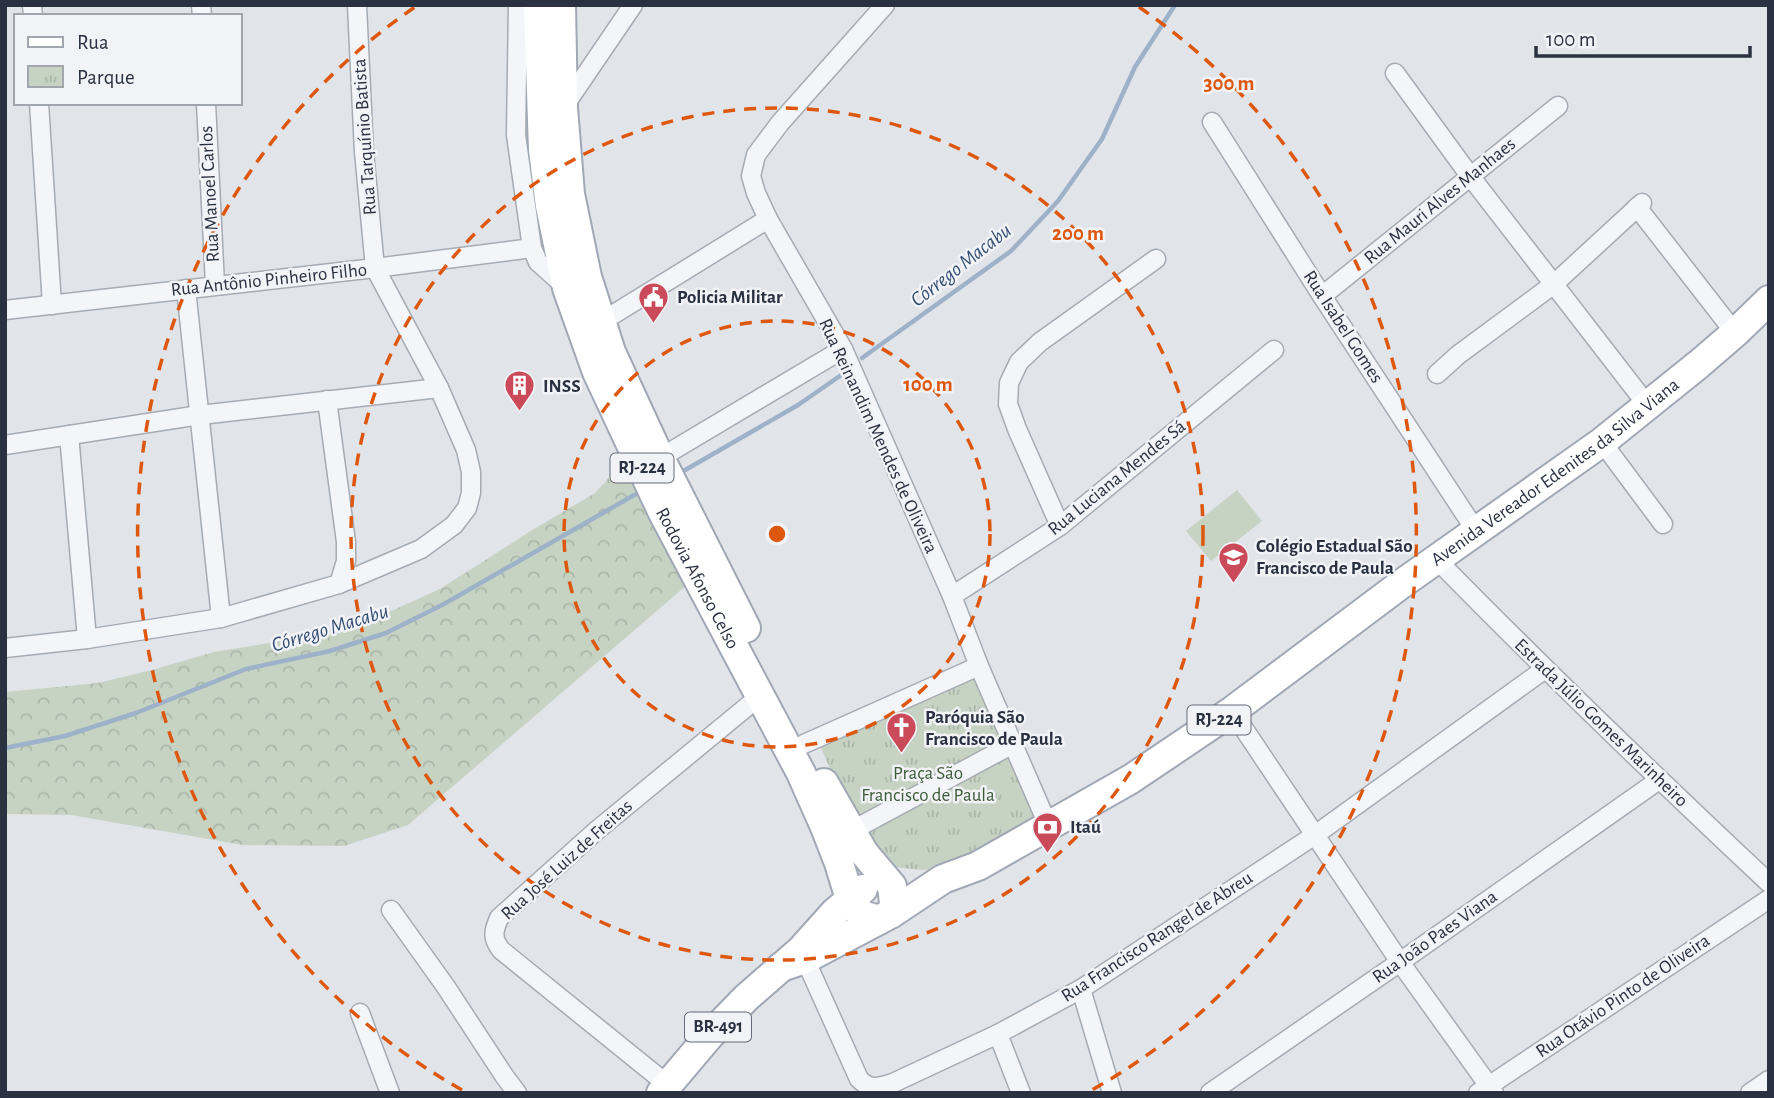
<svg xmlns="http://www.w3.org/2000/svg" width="1774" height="1098" viewBox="0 0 1774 1098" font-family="'Alegreya Sans',sans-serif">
	<defs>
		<pattern id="forest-crowns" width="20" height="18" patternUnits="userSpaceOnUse" patternTransform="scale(1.75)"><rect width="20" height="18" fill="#c6d3c3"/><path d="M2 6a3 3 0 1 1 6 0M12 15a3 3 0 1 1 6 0" fill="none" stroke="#aab6a9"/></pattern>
		<pattern id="park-tufts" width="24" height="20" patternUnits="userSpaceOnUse" patternTransform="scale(1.75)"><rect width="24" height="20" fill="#c6d3c3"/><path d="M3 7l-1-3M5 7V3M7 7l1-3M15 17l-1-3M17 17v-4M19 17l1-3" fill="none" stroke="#aab6a9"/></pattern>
	</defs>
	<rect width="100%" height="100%" fill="#e1e4e9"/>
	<polygon fill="#c6d3c3" points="1237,490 1262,521 1211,561 1186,531"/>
	<polygon fill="url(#forest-crowns)" points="627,454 688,584 408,825 344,846 243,845 71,815 5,814 5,692 98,683 152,670 214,652 276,642 338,627 391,611 440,589 529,532 595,493 607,480"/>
	<polygon fill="url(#park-tufts)" points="975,674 1034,817 972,854 933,869 922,870 893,867 860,838 819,743"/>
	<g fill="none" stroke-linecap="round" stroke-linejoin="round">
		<g stroke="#9db1c8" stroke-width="4.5">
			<polyline points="862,358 1011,251 1058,201 1102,139 1135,67 1175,5"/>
			<polyline points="680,473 798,405 847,371"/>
			<polyline points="5,748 65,736 136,713 246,669 330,651 386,633 444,604 643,490"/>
		</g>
		<defs>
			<g id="street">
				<polyline points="32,5 33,16"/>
				<polyline points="201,5 202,16"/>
				<polyline points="518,5 516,135 532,248 538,262 567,288"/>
				<polyline points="885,5 780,123 756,155 751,176 756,193 768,219 843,349 952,596 979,666 1048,825"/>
				<polyline points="1395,73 1470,176 1648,406"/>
				<polyline points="39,103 52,305"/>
				<polyline points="206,103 215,285"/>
				<polyline points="565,105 633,5"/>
				<polyline points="1212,122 1322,296 1476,531"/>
				<polyline points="1637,207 1735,333"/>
				<polyline points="186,289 221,618"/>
				<polyline points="1322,296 1558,106"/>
				<polyline points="5,310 375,268 532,248"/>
				<polyline points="601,322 768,219"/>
				<polyline points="1437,374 1458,355 1554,284 1642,203"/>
				<polyline points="327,400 346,542 346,561 339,584"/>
				<polyline points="69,435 87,639"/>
				<polyline points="1602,442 1663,524"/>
				<polyline points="5,445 200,415 439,388"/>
				<polyline points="660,458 843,349"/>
				<polyline points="1060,526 1017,429 1008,404 1009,383 1019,362 1040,342 1156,259"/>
				<path d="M1437 560C1545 670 1656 777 1769 883"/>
				<polyline points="952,596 1060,526 1274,350"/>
				<polyline points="5,648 87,639 221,618 339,584 421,549 454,525 467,508 471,493 471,472 466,450 439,388 375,268 364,152 357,5"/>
				<polyline points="1232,711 1400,962 1494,1093"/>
				<polyline points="804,744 979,666"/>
				<polyline points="851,831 1013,744"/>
				<polyline points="391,910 446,987 505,1077 517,1093"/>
				<path d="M805 959 859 1079C871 1091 877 1087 893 1083L998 1034 1081 989 1315 835 1545 669"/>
				<polyline points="1081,989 1112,1093"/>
				<polyline points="360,1013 390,1093"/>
				<polyline points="998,1034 1021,1093"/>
				<path d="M668 1085 501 950C492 938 493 932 499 918L596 831 760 696"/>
				<polyline points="1210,1093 1400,962 1659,780"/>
				<polyline points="1478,1093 1769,899"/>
				<polyline points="1750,1093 1769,1080"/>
			</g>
			<g id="primary">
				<path id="s1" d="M538 5 543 150 550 206 567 288 597 372 663 513 801 773 825 827 839 863 850 899 862 915 879 920"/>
				<polyline points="561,5 563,108 570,194 587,277 611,352 660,458 746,628"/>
				<polyline points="824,783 864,853 892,886 894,903 892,913"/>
				<path id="s2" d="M781 967 805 959 892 913 943 879 978 866 1131 779 1232 711 1400 585 1602 442 1699 364 1735 333 1769 300"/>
				<polyline points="661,1093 710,1035 747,997 801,950 835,912 863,889"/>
			</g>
		</defs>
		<use href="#street" stroke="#a6abb3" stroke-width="21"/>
		<use href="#primary" stroke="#a1a8b5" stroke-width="32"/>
		<use href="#street" stroke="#f4f5f8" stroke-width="18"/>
		<use href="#primary" stroke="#fff" stroke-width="28"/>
	</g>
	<g fill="none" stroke="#de570f" stroke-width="3.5" stroke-dasharray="12 9">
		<circle cx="777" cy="534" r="213"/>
		<circle cx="777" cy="534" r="426"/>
		<path d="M462 1090A639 639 0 0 1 415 7M1139 7A639 639 0 0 1 1092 1090"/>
	</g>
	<defs>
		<symbol id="civic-pin" viewBox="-11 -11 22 30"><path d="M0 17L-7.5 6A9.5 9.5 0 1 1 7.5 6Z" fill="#ca4a59" stroke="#f1f3f7"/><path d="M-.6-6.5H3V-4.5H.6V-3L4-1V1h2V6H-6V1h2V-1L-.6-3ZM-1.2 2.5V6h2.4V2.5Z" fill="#fff"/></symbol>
		<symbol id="building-pin" viewBox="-11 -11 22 30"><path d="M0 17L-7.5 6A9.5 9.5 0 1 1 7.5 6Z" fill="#ca4a59" stroke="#f1f3f7"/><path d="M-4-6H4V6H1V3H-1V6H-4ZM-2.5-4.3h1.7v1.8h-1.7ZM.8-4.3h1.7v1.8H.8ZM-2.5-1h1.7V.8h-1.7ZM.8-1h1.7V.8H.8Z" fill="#fff"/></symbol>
		<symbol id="school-pin" viewBox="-11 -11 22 30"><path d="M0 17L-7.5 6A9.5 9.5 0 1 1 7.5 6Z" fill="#ca4a59" stroke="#f1f3f7"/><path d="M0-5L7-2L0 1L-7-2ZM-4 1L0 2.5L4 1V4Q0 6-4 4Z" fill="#fff"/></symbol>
		<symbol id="church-pin" viewBox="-11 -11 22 30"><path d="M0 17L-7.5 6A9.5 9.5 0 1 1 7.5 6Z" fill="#ca4a59" stroke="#f1f3f7"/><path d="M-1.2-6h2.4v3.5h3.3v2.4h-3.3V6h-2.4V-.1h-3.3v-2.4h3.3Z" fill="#fff"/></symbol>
		<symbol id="bank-pin" viewBox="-11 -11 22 30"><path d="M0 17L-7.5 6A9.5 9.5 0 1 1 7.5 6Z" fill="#ca4a59" stroke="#f1f3f7"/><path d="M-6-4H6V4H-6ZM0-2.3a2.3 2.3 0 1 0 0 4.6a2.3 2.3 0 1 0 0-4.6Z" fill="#fff"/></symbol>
	</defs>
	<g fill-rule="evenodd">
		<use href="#civic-pin" x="636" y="280" width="35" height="47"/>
		<use href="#building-pin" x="502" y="368" width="35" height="47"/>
		<use href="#school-pin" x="1216" y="540" width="35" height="47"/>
		<use href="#church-pin" x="884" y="710" width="35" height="47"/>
		<use href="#bank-pin" x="1030" y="810" width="35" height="47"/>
	</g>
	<g text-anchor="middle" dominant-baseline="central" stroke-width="5" stroke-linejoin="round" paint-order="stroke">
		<g fill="#f1f3f7" stroke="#666b78" stroke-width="2">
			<rect x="610.5" y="453.5" width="63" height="29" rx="5"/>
			<rect x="1187.5" y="705.5" width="63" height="29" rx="5"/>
			<rect x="685" y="1012.5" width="66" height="29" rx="5"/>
		</g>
		<g font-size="18" font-weight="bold" fill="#2a3141">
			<text x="642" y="468">RJ-224</text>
			<text x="1219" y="720">RJ-224</text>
			<text x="718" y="1027">BR-491</text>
		</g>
		<g font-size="19" fill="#2a3141" stroke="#f1f3f7">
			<text transform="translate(365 137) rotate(-94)">Rua Tarquínio Batista</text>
			<text transform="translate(210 194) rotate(-93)">Rua Manoel Carlos</text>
			<text transform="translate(1440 201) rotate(-39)">Rua Mauri Alves Manhaes</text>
			<text transform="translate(269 280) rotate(-6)">Rua Antônio Pinheiro Filho</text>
			<text transform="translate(1343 327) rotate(57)">Rua Isabel Gomes</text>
			<text transform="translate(878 436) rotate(65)">Rua Reinandim Mendes de Oliveira</text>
			<text stroke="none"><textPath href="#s2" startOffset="922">Avenida Vereador Edenites da Silva Viana</textPath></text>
			<text transform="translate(1117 478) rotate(-39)">Rua Luciana Mendes Sá</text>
			<text stroke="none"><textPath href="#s1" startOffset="604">Rodovia Afonso Celso</textPath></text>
			<text transform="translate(1601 723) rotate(44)">Estrada Júlio Gomes Marinheiro</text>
			<text transform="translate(567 860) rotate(-42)">Rua José Luiz de Freitas</text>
			<text transform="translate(1157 937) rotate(-33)">Rua Francisco Rangel de Abreu</text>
			<text transform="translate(1435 937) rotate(-35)">Rua João Paes Viana</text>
			<text transform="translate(1623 996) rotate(-34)">Rua Otávio Pinto de Oliveira</text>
		</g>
		<g font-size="19" font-weight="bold" fill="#2a3141" stroke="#f1f3f7" text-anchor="start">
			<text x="677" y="297">Policia Militar</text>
			<text x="543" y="386">INSS</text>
			<text x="1256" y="546">Colégio Estadual São<tspan x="1256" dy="22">Francisco de Paula</tspan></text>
			<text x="925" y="717">Paróquia São<tspan x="925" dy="22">Francisco de Paula</tspan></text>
			<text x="1070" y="827">Itaú</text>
		</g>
		<g font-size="19" fill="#3d5c38" stroke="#f1f3f7">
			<text x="928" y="773">Praça São<tspan x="928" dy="22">Francisco de Paula</tspan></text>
		</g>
		<g font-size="21" font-style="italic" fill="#354f74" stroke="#f1f3f7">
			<text transform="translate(961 265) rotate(-38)">Córrego Macabu</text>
			<text transform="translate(330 628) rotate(-17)">Córrego Macabu</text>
		</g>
	</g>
	<circle cx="777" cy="534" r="10" fill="#de570f" stroke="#f1f3f7" stroke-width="3.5"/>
	<g font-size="21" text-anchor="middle" font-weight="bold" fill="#de570f" stroke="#f1f3f7" stroke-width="5" stroke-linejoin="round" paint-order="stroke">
		<text x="1229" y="90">300 m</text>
		<text x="1078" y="240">200 m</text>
		<text x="928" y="391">100 m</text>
	</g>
	<rect width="1774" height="1098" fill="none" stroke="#2a3141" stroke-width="14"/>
	<rect x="14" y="14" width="228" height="91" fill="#f1f3f7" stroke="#a1a5ae" stroke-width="2"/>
	<rect x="28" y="37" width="35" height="10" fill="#ffffff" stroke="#a1a5ae" stroke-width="2"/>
	<text x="77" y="49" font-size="21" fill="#2a3141">Rua</text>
	<rect x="28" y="66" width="35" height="21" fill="url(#park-tufts)" stroke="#a1a5ae" stroke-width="2"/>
	<text x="77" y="84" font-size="21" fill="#2a3141">Parque</text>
	<path d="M1536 46v10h214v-10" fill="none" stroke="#2a3141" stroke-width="3.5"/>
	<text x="1546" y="46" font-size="21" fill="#2a3141" stroke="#f1f3f7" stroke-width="5" paint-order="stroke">100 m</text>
</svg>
